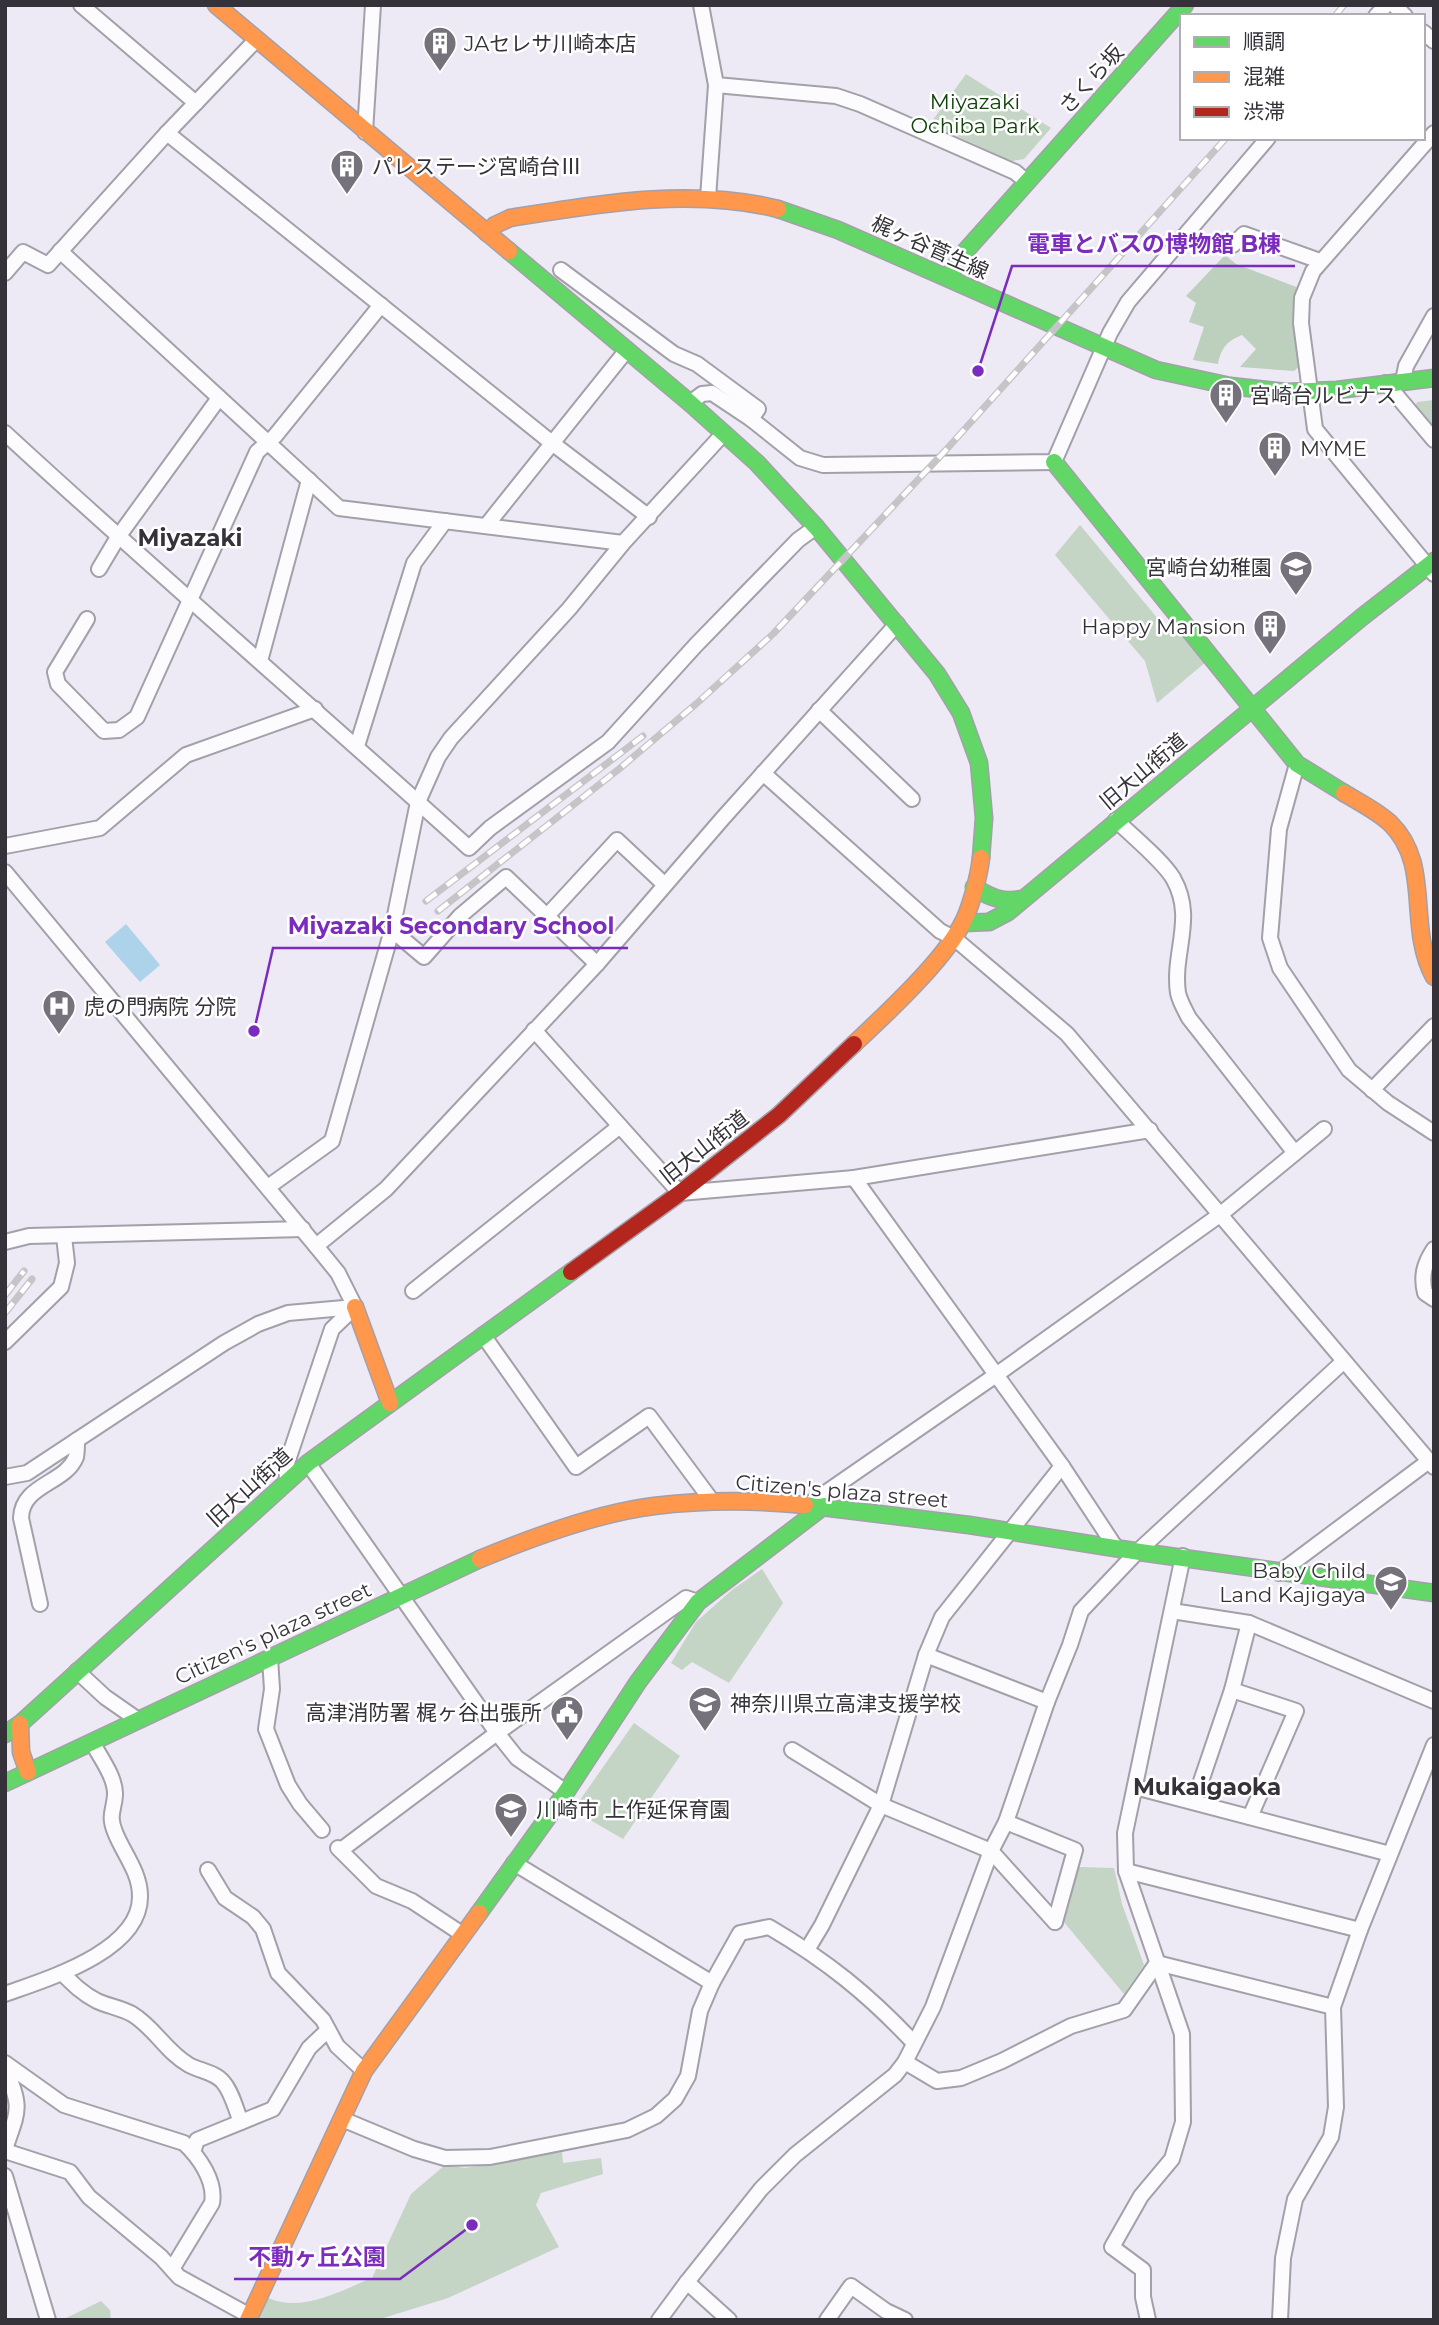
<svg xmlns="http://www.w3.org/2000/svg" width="1439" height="2325" viewBox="0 0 1439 2325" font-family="Montserrat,'Noto Sans JP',sans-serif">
	<rect width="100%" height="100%" fill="#ede9f5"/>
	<g fill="#c4d4c5">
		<polygon points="966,74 1051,128 1024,159 1011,161 930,124"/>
		<polygon points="1434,400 1434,433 1414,409 1417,402"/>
		<polygon points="1080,525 1173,637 1182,630 1207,661 1157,703 1145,661 1055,555"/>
		<polygon points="762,1569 783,1603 729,1683 692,1662 682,1670 671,1663 696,1622 732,1590"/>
		<polygon points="634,1723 680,1756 623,1839 573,1810"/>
		<polygon points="1079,1867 1114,1868 1122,1904 1144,1965 1124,1994 1063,1921"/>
		<path d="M562 2152 563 2163 601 2158 603 2174 541 2193 536 2205 559 2247 448 2298 377 2320H257L268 2298C302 2313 340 2291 372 2278L411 2194 445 2165 465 2168Z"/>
		<polygon points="101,2301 110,2310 111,2320 62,2320"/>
	</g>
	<path fill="#bdcfbd" d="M1225 255 1236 264 1299 288 1302 364 1294 371 1240 367 1256 349 1242 335C1227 341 1221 348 1218 364L1193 360 1204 327 1189 322 1196 303 1186 296Z"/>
	<polygon fill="#add3ea" points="126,924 160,965 140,982 105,942"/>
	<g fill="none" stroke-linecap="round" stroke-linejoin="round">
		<defs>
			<g id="street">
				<polyline points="81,5 196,103"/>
				<polyline points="701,5 716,85 708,198"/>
				<polyline points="1394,5 1405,16"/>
				<polyline points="1376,16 1386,5"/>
				<polyline points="1423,32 1434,41"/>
				<polyline points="716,85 836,96 860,104 1015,172 1027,182"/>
				<polyline points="365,132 373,5"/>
				<polyline points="167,133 552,443 649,517"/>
				<polyline points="1434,133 1313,271 1302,298 1301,323 1315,429 1434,574"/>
				<polyline points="1233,245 1244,234 1320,261"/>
				<polyline points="60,251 339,508 623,543"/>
				<polyline points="561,270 674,354 697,364 758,409 751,419"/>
				<polyline points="5,273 23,252 48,265 167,133 256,40"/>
				<polyline points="1403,381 1406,366 1434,316"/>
				<polyline points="1386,383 1434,440"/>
				<polyline points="690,403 702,394 712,393 751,419 800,458 823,465 1054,462 1110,333 1128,302 1268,138"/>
				<path d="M5 433C158 574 315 709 469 848L490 828 608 742 695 646 798 540 816 527"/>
				<polyline points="486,526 626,351"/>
				<polyline points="99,569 118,537 219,398"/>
				<polyline points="87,619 55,672 58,684 104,731 119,730 137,717 257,452 275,436 381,305"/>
				<polyline points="260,661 309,480"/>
				<polyline points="819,710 912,799"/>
				<polyline points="357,746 414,563 445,521"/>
				<polyline points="1297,764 1279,829 1270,938 1280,968 1349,1070 1388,1103 1434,1133"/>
				<polyline points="763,773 940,931 954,938 1067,1034 1434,1467"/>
				<path d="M1116 820C1132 836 1162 860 1173 878 1196 918 1172 952 1178 993 1180 1002 1185 1010 1189 1018L1295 1153"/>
				<polyline points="5,846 100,828 186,755 315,709"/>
				<polyline points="5,872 316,1246 338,1273 355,1307"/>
				<polyline points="547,916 617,840 664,884"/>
				<polyline points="392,930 424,957 460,916 506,877 597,964"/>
				<polyline points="534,1030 680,1193 854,1178 1150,1130"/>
				<polyline points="1372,1090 1434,1026"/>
				<polyline points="854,1178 1062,1466 1116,1548"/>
				<polyline points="268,1187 332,1141 392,930 418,802 438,757 451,738 569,609 623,543 724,433"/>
				<polyline points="5,1242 29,1236 303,1229"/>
				<polyline points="316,1246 386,1189 597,964 723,818 897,624"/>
				<path d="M1434 1249C1424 1264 1421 1276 1425 1293L1434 1299"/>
				<polyline points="413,1291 620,1126"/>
				<polyline points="483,1335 576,1467 649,1416 712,1501"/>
				<polyline points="5,1342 61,1287 67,1263 64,1236"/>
				<polyline points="308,1463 497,1733 517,1758 566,1792"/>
				<polyline points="5,1477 27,1473 224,1343 258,1324 288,1313 355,1307"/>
				<polyline points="287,1480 286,1466 332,1329 355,1307"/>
				<polyline points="808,1505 996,1375 1221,1214 1324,1129"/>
				<polyline points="1279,1573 1429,1461"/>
				<path d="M40 1604 21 1518C22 1484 65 1484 76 1457 77 1452 77 1445 77 1440"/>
				<polyline points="1172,1611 1249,1623 1434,1701"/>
				<polyline points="926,1655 1047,1702"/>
				<polyline points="270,1658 272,1689 266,1729 288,1785 300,1804 322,1830"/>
				<polyline points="77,1671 105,1697 138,1720"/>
				<polyline points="1232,1690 1296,1711 1250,1817"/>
				<polyline points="792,1750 881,1805 991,1851 1055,1922"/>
				<polyline points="1135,1787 1390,1854"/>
				<polyline points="1194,1802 1232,1690 1249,1623"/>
				<polyline points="1006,1822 1075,1850 1055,1922"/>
				<polyline points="338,1848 376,1886 412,1901 462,1934"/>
				<polyline points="341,1850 497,1733 686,1598 698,1602"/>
				<polyline points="514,1863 712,1983"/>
				<polyline points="208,1870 225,1898 253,1917 263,1929 278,1973 323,2020 337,2046 364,2071"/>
				<polyline points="1126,1871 1360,1930"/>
				<polyline points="807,1950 822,1925 881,1805 926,1655 942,1617 1062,1466"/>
				<path d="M63 1974C73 1984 83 1994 97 2001 108 2006 121 2008 132 2014 155 2028 166 2052 189 2065 200 2071 215 2072 223 2082 232 2092 236 2110 241 2122"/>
				<path d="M5 1994C47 1979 141 1951 140 1896 140 1872 123 1853 115 1832 108 1815 114 1811 115 1795 116 1778 100 1757 92 1742"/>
				<polyline points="905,2062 937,2081 961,2078 1002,2061 1071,2026 1124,2010 1157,1963 1333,2007"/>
				<path d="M5 2063 64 2105 184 2143C199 2157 216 2181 212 2203L172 2269"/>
				<path d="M5 2067C22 2109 19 2108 5 2149"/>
				<path d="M342 2119 414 2149 445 2158 490 2157 627 2130 656 2116 675 2099 688 2076 700 2011 712 1983 740 1933 769 1927C827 1961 868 1994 914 2043"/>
				<polyline points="5,2151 70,2172 89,2197 161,2257 179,2277 250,2316"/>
				<polyline points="193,2152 197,2140 273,2109 309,2048 328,2030"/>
				<polyline points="5,2176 48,2320"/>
				<polyline points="687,2282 729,2320"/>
				<polyline points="659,2320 687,2282 761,2189 795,2155 895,2075 905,2062 933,2007 991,1851 1006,1822 1047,1702 1070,1645 1081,1611 1137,1552 1344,1361"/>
				<polyline points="827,2320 851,2286 886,2311 905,2320"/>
				<polyline points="1148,2320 1143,2297 1143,2270 1112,2247 1141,2196 1172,2159 1183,2122 1182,2034 1126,1871 1125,1833 1183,1556"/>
				<polyline points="1280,2320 1283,2258 1295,2199 1331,2137 1336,2107 1333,2007 1360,1930 1434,1745"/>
			</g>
			<g id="fast">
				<polyline points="778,209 838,230 1156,370 1230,386 1286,392 1337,390 1434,378"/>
				<polyline points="509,251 690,403 757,463 816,527 937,674 961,713 979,763 984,818 981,858"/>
				<polyline points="949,277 961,256 1185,5"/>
				<polyline points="1054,462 1297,764 1344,793"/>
				<path d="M974 887C989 897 1003 903 1021 899"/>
				<polyline points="963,923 989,922 1008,912 1362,617 1434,561"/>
				<polyline points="805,1505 969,1525 1140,1552 1434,1593"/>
				<polyline points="5,1734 20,1724 308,1463 571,1272"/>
				<polyline points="5,1783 480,1559"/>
				<polyline points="479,1913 566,1792 638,1682 698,1602 824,1506"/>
			</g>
			<g id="slow">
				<polyline points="216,5 509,251"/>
				<path d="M487 233 495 225 510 218C598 204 691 187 778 209"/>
				<path d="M1344 793C1359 802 1377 811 1390 823 1433 865 1406 925 1434 977"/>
				<path d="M854 1044C886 1014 941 963 961 926 970 911 979 876 981 858"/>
				<polyline points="355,1307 390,1403"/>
				<path d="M480 1559C533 1537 597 1513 654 1506 704 1500 755 1500 805 1505"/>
				<polyline points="20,1724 21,1752 28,1772"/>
				<polyline points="248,2320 364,2071 479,1913"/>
			</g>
			<polyline id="jam" points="571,1272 680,1193 779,1115 854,1044"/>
		</defs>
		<use href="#street" stroke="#a3a0a9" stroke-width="18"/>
		<use href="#fast" stroke="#a3a0a9" stroke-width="19"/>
		<use href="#slow" stroke="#a3a0a9" stroke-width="19"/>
		<use href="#jam" stroke="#a3a0a9" stroke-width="19"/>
		<use href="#street" stroke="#fcfcfe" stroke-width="14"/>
		<use href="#fast" stroke="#63d668" stroke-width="16"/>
		<use href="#slow" stroke="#ff974d" stroke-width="16"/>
		<use href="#jam" stroke="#b3261e" stroke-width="16"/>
		<defs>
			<g id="rail">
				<polyline points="1335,16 1344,5"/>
				<polyline points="426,901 643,736"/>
				<polyline points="438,911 619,769 696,704 773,634 945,451 1226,138"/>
				<polyline points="5,1295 24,1271"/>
				<polyline points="5,1313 32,1279"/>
			</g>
		</defs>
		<use href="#rail" stroke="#c5c4c7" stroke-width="7"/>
		<use href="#rail" stroke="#fff" stroke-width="4.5" stroke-dasharray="13" stroke-linecap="butt"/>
	</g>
	<defs>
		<symbol id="building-pin" viewBox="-11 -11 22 30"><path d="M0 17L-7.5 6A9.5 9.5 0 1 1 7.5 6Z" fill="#75727b" stroke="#fff"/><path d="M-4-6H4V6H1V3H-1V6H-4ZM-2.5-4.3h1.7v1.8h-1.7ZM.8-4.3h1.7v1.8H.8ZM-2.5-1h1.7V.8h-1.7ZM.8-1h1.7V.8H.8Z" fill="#fff"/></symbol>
		<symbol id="school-pin" viewBox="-11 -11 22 30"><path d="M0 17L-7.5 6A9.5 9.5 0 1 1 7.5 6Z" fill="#75727b" stroke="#fff"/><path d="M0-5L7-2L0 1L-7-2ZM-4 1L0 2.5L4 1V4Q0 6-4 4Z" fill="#fff"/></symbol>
		<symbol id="hospital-pin" viewBox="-11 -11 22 30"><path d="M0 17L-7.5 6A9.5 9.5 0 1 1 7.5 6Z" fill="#75727b" stroke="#fff"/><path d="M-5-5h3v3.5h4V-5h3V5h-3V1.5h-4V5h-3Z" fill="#fff"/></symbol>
		<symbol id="civic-pin" viewBox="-11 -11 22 30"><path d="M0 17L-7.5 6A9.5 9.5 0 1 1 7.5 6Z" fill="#75727b" stroke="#fff"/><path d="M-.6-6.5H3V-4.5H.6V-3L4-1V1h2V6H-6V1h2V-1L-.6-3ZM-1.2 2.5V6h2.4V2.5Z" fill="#fff"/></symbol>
	</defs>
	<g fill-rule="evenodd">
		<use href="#building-pin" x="421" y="24" width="38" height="52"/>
		<use href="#building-pin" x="328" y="147" width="38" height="52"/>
		<use href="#building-pin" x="1207" y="376" width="38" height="52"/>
		<use href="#building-pin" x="1256" y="429" width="38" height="52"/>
		<use href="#school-pin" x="1277" y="548" width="38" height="52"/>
		<use href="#building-pin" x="1251" y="607" width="38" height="52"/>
		<use href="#hospital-pin" x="40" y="987" width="38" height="52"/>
		<use href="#school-pin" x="1372" y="1563" width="38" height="52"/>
		<use href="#school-pin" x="686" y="1684" width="38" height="52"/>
		<use href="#civic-pin" x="548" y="1693" width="38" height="52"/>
		<use href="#school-pin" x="492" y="1790" width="38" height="52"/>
	</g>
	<g text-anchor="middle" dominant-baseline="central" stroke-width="5" stroke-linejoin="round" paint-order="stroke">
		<g font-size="21" fill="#35323a" stroke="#fff" text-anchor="start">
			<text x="464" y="43">JAセレサ川崎本店</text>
			<text x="372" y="166">パレステージ宮崎台Ⅲ</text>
			<text x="1250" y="395">宮崎台ルビナス</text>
			<text x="1300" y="448">MYME</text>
			<text x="1272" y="567" text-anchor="end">宮崎台幼稚園</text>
			<text x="1246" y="626" text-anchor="end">Happy Mansion</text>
			<text x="84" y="1006">虎の門病院 分院</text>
			<text x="1366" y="1570" text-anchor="end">Baby Child<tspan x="1366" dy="24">Land Kajigaya</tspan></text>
			<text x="730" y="1703">神奈川県立高津支援学校</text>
			<text x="542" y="1712" text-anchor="end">高津消防署 梶ヶ谷出張所</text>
			<text x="536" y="1809">川崎市 上作延保育園</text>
		</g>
		<g font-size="21" fill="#35323a" stroke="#fff">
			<text transform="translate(1091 79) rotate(-48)">さくら坂</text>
			<text transform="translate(930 247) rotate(24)">梶ヶ谷菅生線</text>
			<text transform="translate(1143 771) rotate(-40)">旧大山街道</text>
			<text transform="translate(704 1147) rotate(-38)">旧大山街道</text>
			<text transform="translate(249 1487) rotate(-42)">旧大山街道</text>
			<text transform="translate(842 1491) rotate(5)">Citizen's plaza street</text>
			<text transform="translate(273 1633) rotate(-25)">Citizen's plaza street</text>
		</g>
		<g font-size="21" fill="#11430a" stroke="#fff">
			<text x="975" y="101">Miyazaki<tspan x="975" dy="24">Ochiba Park</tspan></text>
		</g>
		<g font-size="23" font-weight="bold" fill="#35323a" stroke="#fff">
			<text x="190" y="538">Miyazaki</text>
			<text x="1207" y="1787">Mukaigaoka</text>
		</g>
	</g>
	<path fill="none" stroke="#7b2cbf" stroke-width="2.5" d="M978 371L1012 266H1295M254 1031L273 948H628M472 2225L400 2279H234"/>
	<g fill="#7b2cbf" stroke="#fff" stroke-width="2.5">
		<circle cx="978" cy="371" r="7"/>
		<circle cx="254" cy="1031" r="7"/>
		<circle cx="472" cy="2225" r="7"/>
	</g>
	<g font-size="23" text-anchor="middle" font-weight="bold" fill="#7b2cbf" stroke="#fff" stroke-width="5" stroke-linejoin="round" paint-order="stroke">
		<text x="1154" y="252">電車とバスの博物館 B棟</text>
		<text x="451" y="934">Miyazaki Secondary School</text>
		<text x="317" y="2265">不動ヶ丘公園</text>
	</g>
	<rect width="1439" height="2325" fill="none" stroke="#35323a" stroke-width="14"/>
	<rect x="1180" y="14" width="245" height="126" fill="#ffffff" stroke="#aeadb0" stroke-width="2"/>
	<rect x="1194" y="37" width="35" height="10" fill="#63d668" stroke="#aeadb0" stroke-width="2"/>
	<text x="1243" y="49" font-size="21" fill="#35323a">順調</text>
	<rect x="1194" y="72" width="35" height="10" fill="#ff974d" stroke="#aeadb0" stroke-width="2"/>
	<text x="1243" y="84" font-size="21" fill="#35323a">混雑</text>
	<rect x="1194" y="107" width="35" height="10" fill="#b3261e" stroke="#aeadb0" stroke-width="2"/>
	<text x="1243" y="119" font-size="21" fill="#35323a">渋滞</text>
</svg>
